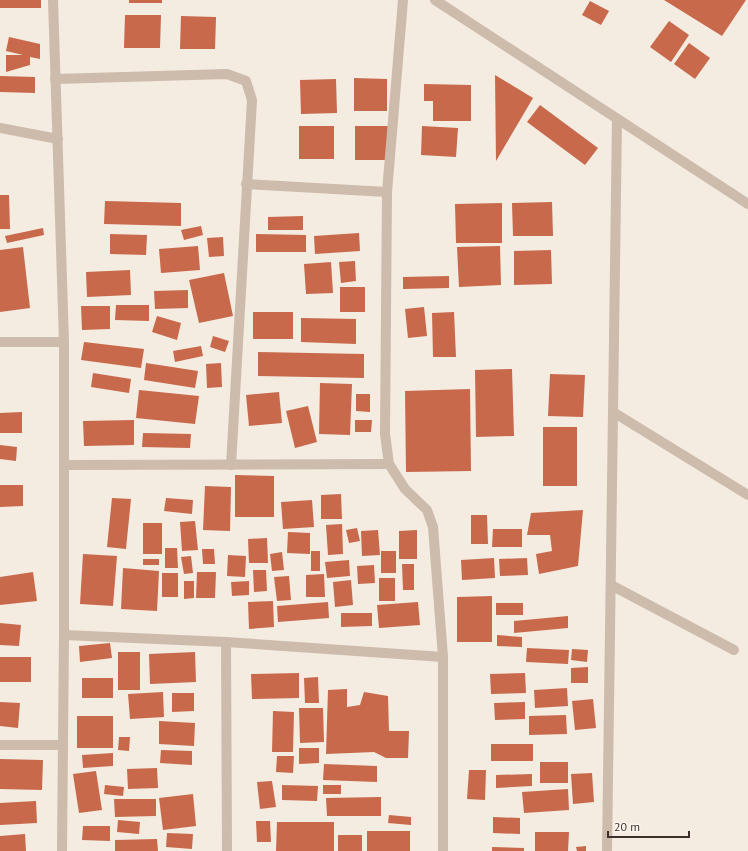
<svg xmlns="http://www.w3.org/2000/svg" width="748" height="851" viewBox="0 0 748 851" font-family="'PT Sans',sans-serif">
	<rect width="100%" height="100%" fill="#f4ebe1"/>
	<g fill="#c8694b">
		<rect x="0" y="0" width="41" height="8"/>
		<rect x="129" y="0" width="33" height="3"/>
		<polygon points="664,0 746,0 722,36"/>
		<polygon points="590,1 609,11 601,25 582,15"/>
		<polygon points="125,15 161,15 160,48 124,48"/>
		<polygon points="181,16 216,17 215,49 180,49"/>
		<polygon points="669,21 689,35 671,62 650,47"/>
		<polygon points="9,37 40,44 40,59 30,57 30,65 6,72 6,55 23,55 6,51"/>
		<polygon points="689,43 710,58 695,79 674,64"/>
		<polygon points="495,75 533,98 496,161"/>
		<polygon points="0,76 35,77 35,93 0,92"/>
		<polygon points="354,78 387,79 387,111 354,111"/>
		<polygon points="336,79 337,113 301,114 300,80"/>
		<polygon points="424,84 471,85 471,121 433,121 433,101 424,101"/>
		<polygon points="540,105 598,148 585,165 527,122"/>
		<rect x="299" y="126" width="35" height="33"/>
		<rect x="355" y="126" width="33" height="34"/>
		<polygon points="422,126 458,128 456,157 421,155"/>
		<polygon points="0,195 9,195 10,229 0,229"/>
		<polygon points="105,201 181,203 181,226 104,224"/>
		<polygon points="552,202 553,236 513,236 512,203"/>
		<polygon points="502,203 502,243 456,243 455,204"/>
		<polygon points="303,216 303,230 268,230 268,217"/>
		<polygon points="201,226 203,235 184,240 181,230"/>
		<polygon points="43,228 44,235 7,243 5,236"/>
		<polygon points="359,233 360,251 315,254 314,236"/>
		<polygon points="110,234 147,235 146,255 110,254"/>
		<polygon points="256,234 306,235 306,252 256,252"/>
		<polygon points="223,237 224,256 209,257 207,238"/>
		<polygon points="198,246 200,270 161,273 159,249"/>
		<polygon points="500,246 501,285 459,287 457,247"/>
		<polygon points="23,247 30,308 0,312 0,250"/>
		<polygon points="551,250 552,284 514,285 514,251"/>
		<polygon points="355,261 356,281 341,283 339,262"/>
		<polygon points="331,262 333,293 306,294 304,264"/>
		<polygon points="130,270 131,295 87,297 86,272"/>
		<polygon points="224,273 233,316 199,323 189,280"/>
		<polygon points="449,276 449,288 403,289 403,277"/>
		<rect x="340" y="287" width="25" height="25"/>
		<polygon points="188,290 188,308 155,309 154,291"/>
		<polygon points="116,305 149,305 149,321 115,320"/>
		<polygon points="81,306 110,306 110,329 82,330"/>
		<polygon points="424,307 427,336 408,338 405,309"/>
		<rect x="253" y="312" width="40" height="27"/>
		<polygon points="454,312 456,357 433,357 432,313"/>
		<polygon points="157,316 181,323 177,340 152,332"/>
		<polygon points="301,318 356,319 356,344 301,342"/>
		<polygon points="213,336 229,341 225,352 210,347"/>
		<polygon points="84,342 144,349 141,368 81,360"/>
		<polygon points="201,346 203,356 175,362 173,351"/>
		<polygon points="258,352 364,354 364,378 258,376"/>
		<polygon points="146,363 198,371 195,388 144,380"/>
		<polygon points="221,363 222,387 207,388 206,364"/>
		<polygon points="512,369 514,436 476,437 475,370"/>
		<polygon points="93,373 131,379 129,393 91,387"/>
		<polygon points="550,374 585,375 583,417 548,416"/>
		<polygon points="320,383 352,384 350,435 319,434"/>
		<polygon points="470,389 471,471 406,472 405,391"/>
		<polygon points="139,390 199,396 195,424 136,418"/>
		<polygon points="279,392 282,423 249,426 246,395"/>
		<polygon points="356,394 370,394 370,412 356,411"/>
		<polygon points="308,406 317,442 295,448 286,411"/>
		<polygon points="22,412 22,433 0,433 0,413"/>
		<polygon points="134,420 134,445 84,446 83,421"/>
		<polygon points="355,420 372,420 371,432 355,432"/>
		<rect x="543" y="427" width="34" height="59"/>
		<polygon points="143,433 191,434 190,448 142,447"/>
		<polygon points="0,445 17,447 16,461 0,459"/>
		<polygon points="235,475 274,476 274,517 235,517"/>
		<polygon points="0,485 23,485 23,506 0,507"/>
		<polygon points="205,486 231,487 230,531 203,530"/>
		<polygon points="341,494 342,519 321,519 321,495"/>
		<polygon points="112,498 131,499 126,549 107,547"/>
		<polygon points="166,498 193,500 192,514 164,511"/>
		<polygon points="312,500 314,527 283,529 281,502"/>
		<polygon points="583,510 578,566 539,574 536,554 552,551 550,535 527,535 531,513"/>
		<polygon points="471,515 487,515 488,544 471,544"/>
		<polygon points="195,521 198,550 182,551 180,522"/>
		<rect x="143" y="523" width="19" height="31"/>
		<polygon points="342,524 343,554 328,555 326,525"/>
		<polygon points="357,528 360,541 349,543 346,530"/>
		<polygon points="493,529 522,529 522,547 492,547"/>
		<polygon points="378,530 380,555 362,556 361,531"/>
		<polygon points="417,530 417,559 399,559 399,531"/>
		<polygon points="288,532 310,533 310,554 287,553"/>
		<polygon points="267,538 268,563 249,563 248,539"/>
		<polygon points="165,548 177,548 178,568 165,568"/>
		<polygon points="202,549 214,549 215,564 203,564"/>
		<rect x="311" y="551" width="9" height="20"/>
		<rect x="381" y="551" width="15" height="22"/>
		<polygon points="282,552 284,570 272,571 270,554"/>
		<polygon points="83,554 117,556 113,606 80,604"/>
		<polygon points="228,555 246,556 245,577 227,576"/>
		<polygon points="191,556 193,573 184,574 181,557"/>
		<polygon points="494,558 495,578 462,580 461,560"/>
		<polygon points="527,558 528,575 500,576 499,559"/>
		<rect x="143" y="559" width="16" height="6"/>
		<polygon points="349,560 350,576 327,578 325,562"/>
		<polygon points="402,564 414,564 414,590 403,590"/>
		<polygon points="374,565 375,583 358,584 357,566"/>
		<polygon points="123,568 159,571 157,611 121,609"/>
		<polygon points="253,570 266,570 267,591 254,592"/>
		<polygon points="33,572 37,601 0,605 0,577"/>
		<polygon points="197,572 216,572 215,598 196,598"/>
		<rect x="162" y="573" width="16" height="24"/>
		<polygon points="324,574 325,597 306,597 306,575"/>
		<polygon points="289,576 291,600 277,601 274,577"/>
		<rect x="379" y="578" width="16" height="23"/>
		<polygon points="351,580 353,605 335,607 333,582"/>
		<polygon points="184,581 194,581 194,598 184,599"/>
		<polygon points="249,581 249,595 232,596 231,582"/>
		<polygon points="492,596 492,642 457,642 457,597"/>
		<polygon points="273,601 274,627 249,629 248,602"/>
		<polygon points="328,602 329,618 278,622 277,606"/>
		<polygon points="418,602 420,625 379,628 377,605"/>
		<rect x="496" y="603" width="27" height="12"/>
		<polygon points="341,613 372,613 372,626 341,627"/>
		<polygon points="568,616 568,628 514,633 514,621"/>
		<polygon points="0,623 21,625 19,646 0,645"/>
		<polygon points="497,635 522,637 522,647 497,646"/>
		<polygon points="110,643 112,658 80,662 79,646"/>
		<polygon points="527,648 569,650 568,664 526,662"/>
		<polygon points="572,649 588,650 587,662 571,660"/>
		<rect x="118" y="652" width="22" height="38"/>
		<polygon points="195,652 196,682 150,684 149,654"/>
		<rect x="0" y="657" width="31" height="25"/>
		<polygon points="588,667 588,683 571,683 571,668"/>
		<polygon points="299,673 299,698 252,699 251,674"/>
		<polygon points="525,673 526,693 491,694 490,674"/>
		<polygon points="318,677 319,703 305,703 304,678"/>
		<rect x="82" y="678" width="31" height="20"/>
		<polygon points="567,688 568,706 535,708 534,690"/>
		<polygon points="347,689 347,707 360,705 364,692 388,696 389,731 409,731 408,758 386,758 374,752 326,754 328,690"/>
		<polygon points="163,692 164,717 130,719 128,694"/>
		<polygon points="172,693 194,693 194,711 172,712"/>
		<polygon points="593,699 596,728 575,730 572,701"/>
		<polygon points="0,702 20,703 18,728 0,726"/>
		<polygon points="525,702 525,719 495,720 494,703"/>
		<polygon points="299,708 323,708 324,742 300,743"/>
		<polygon points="273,711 294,712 293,752 272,752"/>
		<polygon points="566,715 567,734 529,735 529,716"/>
		<rect x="77" y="716" width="36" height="32"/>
		<polygon points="159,721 195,723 194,746 159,744"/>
		<polygon points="119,737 130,737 129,751 118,750"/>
		<rect x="491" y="744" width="42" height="17"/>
		<polygon points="299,748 319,748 319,763 299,764"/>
		<polygon points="161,750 192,751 192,765 160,763"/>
		<polygon points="113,753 113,766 83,768 82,755"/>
		<polygon points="277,756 294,756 293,773 276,772"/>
		<polygon points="0,759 43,760 42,790 0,789"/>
		<rect x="540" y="762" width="28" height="21"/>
		<polygon points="324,764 377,766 377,782 323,780"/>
		<polygon points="157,768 158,788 128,789 127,769"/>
		<polygon points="469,770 486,770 485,800 467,799"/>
		<polygon points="96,771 102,810 79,813 73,774"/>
		<polygon points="592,773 594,802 573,804 571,774"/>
		<polygon points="532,774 532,786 496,788 496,775"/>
		<polygon points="272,781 276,807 260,809 257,782"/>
		<polygon points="105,785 124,787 123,796 104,794"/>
		<polygon points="282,785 318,786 317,801 282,800"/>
		<rect x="323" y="785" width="18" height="9"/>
		<polygon points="568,789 569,810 524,813 522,792"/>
		<polygon points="193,794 196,826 163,830 159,798"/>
		<polygon points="381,797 381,816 327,816 326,798"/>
		<polygon points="114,799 156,799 156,816 115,817"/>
		<polygon points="36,801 37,823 0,825 0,803"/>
		<polygon points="389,815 411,817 411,825 388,823"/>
		<polygon points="493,817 520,818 520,834 493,833"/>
		<polygon points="118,820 140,822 139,834 117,832"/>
		<polygon points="256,821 270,821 271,842 257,842"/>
		<polygon points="277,822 334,822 334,851 276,851"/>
		<polygon points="83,826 110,826 110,841 82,840"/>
		<rect x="367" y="831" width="43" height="20"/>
		<polygon points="535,832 569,832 568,851 535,851"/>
		<polygon points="167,833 193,834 192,849 166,847"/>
		<polygon points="25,834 26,851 0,851 0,836"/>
		<rect x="338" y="835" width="24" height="16"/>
		<polygon points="157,839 158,851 115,851 115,840"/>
		<polygon points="586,846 586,851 577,851 576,847"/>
		<polygon points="492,847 524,848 524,851 492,851"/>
	</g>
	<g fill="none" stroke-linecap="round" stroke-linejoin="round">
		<g stroke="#cdbbac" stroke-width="10">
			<polyline points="53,0 64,342 64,635 62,851"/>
			<polyline points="403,0 387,192 385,434 389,464 405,489 427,510 433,527 443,657 443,851"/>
			<polyline points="435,0 748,204"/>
			<polyline points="55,79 227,74 246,81 252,100 231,465"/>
			<polyline points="0,128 58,139"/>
			<polyline points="246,184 387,192"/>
			<polyline points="0,342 64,342"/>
			<polyline points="613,412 748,495"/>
			<polyline points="64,465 389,464"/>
			<polyline points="611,585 734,650"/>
			<polyline points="64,635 226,642 443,657"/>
			<polyline points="226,642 227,851"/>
			<polyline points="0,745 62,745"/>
			<polyline points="607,851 617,119"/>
		</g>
	</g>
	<path d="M608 831v6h81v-6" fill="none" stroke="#3b302b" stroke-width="2"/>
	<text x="614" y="831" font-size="12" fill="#3b302b" stroke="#fbf5ee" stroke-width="3" paint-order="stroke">20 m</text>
</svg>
